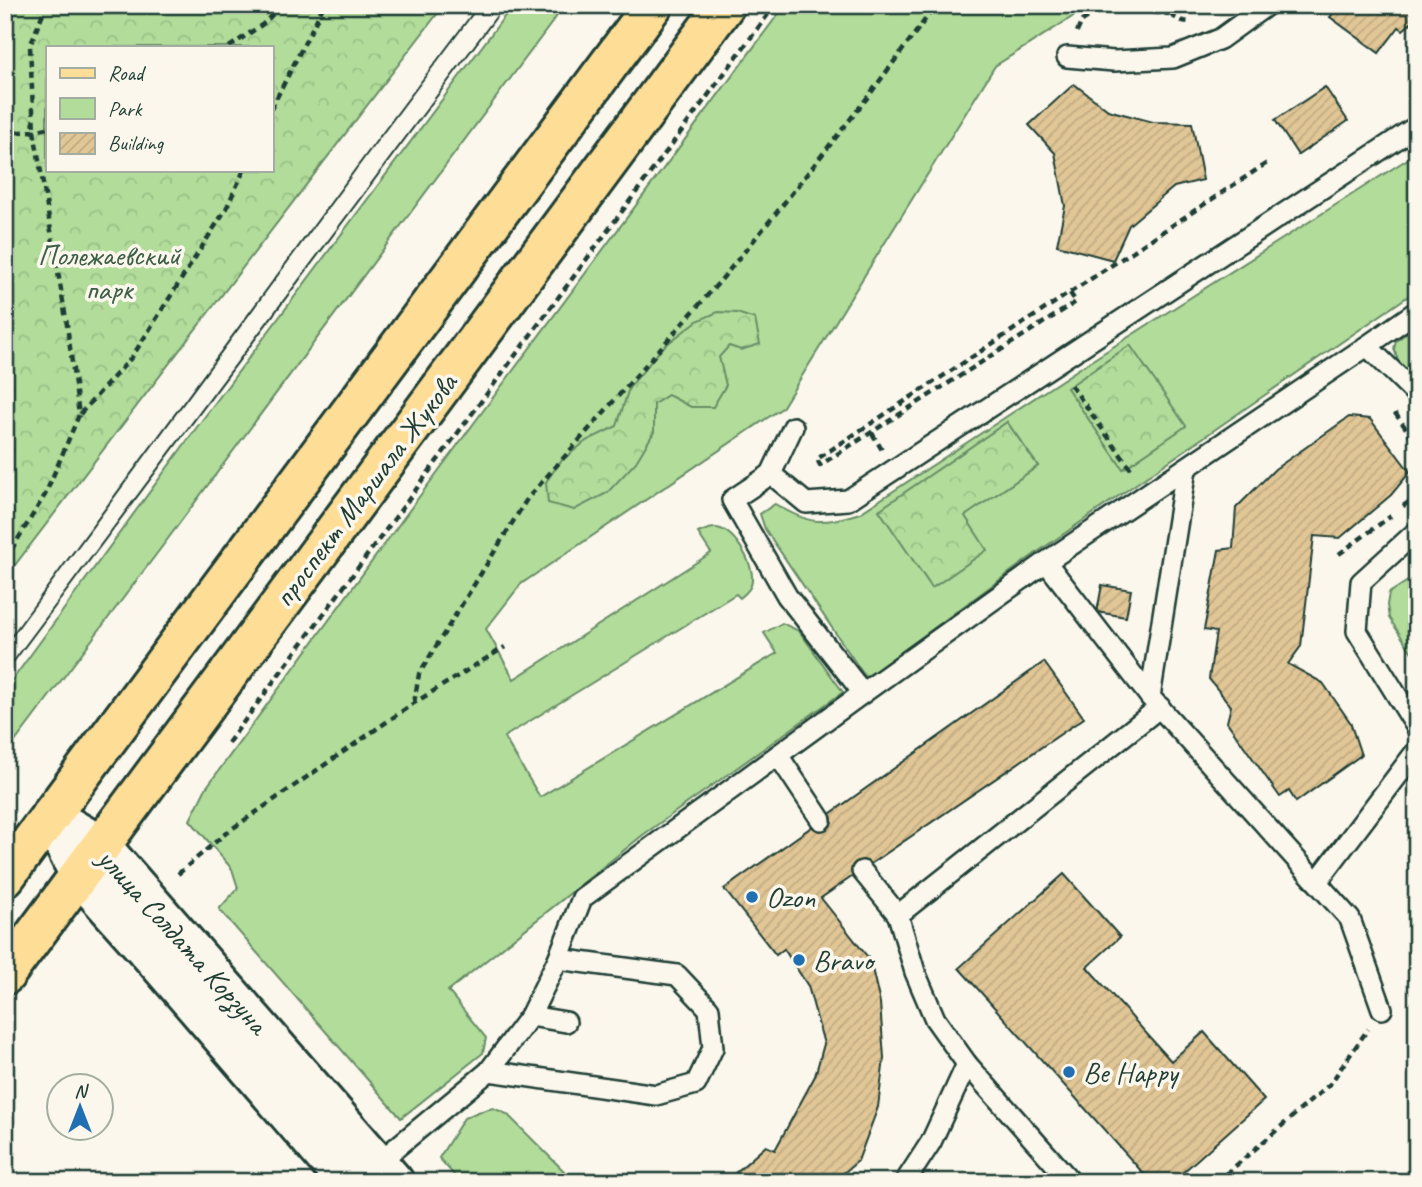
<svg xmlns="http://www.w3.org/2000/svg" width="1422" height="1187" viewBox="0 0 1422 1187" font-family="Caveat,sans-serif">
	<defs>
		<pattern id="forest-crowns" width="20" height="18" patternUnits="userSpaceOnUse" patternTransform="scale(1.75)"><rect width="20" height="18" fill="#b1dc9a"/><path d="M2 6a3 3 0 1 1 6 0M12 15a3 3 0 1 1 6 0" fill="none" stroke="#98be85"/></pattern>
		<pattern id="building-hatch" width="6" height="6" patternUnits="userSpaceOnUse" patternTransform="scale(1.75)"><rect width="6" height="6" fill="#e1c696"/><path d="M-1 1l2-2M0 6l6-6M5 7l2-2" fill="none" stroke="#c1ab82"/></pattern>
	</defs>
	<rect width="100%" height="100%" fill="#fbf7ec"/>
	<filter id="ink" filterUnits="userSpaceOnUse"><feTurbulence type="fractalNoise" baseFrequency=".0143" numOctaves="2"/><feDisplacementMap in="SourceGraphic" scale="14" xChannelSelector="R" yChannelSelector="G"/><feConvolveMatrix kernelMatrix="1 2 1 2 8 2 1 2 1" color-interpolation-filters="sRGB"/></filter>
	<g filter="url(#ink)">
		<g fill="#b1dc9a" stroke="#688c67" stroke-width="2" fill-rule="evenodd">
			<polygon points="513,5 565,5 164,544 5,755 5,690 197,427"/>
			<path d="M785 5H1091L995 66 782 408 521 584 486 629 514 679 711 553 698 533C703 531 709 528 715 528 733 528 754 563 752 580 752 588 746 593 740 598L736 594 504 737 540 797 777 653 764 633 782 623 799 631 843 692 643 835 448 991 486 1038 483 1053 401 1118 219 909 238 888 232 869 190 820 206 788 419 497Z"/>
			<path d="M1417 153V290L1039 551 866 678 765 529 760 514 775 504C810 525 821 525 860 513L1080 368ZM1007 422 1038 466 964 516Z"/>
			<polygon points="1417,325 1417,373 1400,366 1394,349 1396,341"/>
			<polygon points="1417,575 1417,660 1389,618 1387,605 1389,593"/>
			<polygon points="493,1108 507,1114 575,1182 460,1182 439,1158 464,1118 478,1112"/>
		</g>
		<g fill="url(#forest-crowns)" stroke="#688c67" stroke-width="2" fill-rule="evenodd">
			<path d="M5 5H444L5 578ZM271 47V170H47V47Z"/>
			<polygon points="718,312 737,313 755,319 760,344 741,350 729,346 719,357 726,385 713,407 691,407 668,395 654,404 654,432 636,462 607,493 574,510 548,503 546,482 560,462 586,441 617,426 629,388 662,348 697,321"/>
			<polygon points="1130,345 1186,426 1123,469 1067,388"/>
			<polygon points="1007,422 1038,466 965,516 987,550 932,588 879,510"/>
		</g>
		<g fill="url(#building-hatch)" stroke="#1f3d34" stroke-width="2">
			<polygon points="1340,5 1417,5 1417,18 1403,30 1399,27 1379,53 1330,17"/>
			<polygon points="1074,84 1108,110 1153,122 1192,123 1203,180 1174,187 1129,225 1113,260 1057,245 1065,206 1055,153 1029,125"/>
			<polygon points="1325,87 1348,121 1298,155 1275,120"/>
			<polygon points="1349,417 1370,419 1410,472 1391,495 1340,538 1314,536 1301,646 1288,664 1323,683 1350,722 1361,755 1296,802 1289,791 1280,797 1227,722 1231,706 1209,679 1216,632 1204,630 1219,550 1233,548 1236,508 1275,469"/>
			<polygon points="1102,585 1131,590 1126,617 1097,612"/>
			<polygon points="1044,662 1084,718 821,898 870,960 880,1003 884,1058 878,1107 858,1161 833,1182 725,1182 766,1146 775,1150 815,1076 824,1044 808,986 784,949 776,955 724,889"/>
			<polygon points="1064,874 1120,937 1087,967 1171,1061 1204,1032 1264,1100 1172,1182 1151,1182 959,968"/>
			<polygon points="1417,922 1417,984 1413,980"/>
		</g>
		<g fill="none" stroke-linecap="round" stroke-linejoin="round">
			<defs>
				<g id="lane">
					<polyline points="1067,57 1114,61 1173,58 1220,39 1267,5"/>
					<polyline points="1367,346 1417,395"/>
					<polyline points="1186,469 1150,697 1350,919 1382,1009"/>
					<polyline points="771,474 793,427"/>
					<polyline points="1417,531 1361,582 1357,631 1417,728"/>
					<polyline points="1046,562 1150,697"/>
					<polyline points="863,693 787,596 732,500 771,474 806,503 848,500 1417,126"/>
					<polyline points="778,755 821,820"/>
					<polyline points="862,871 898,915"/>
					<polyline points="1317,882 1417,750"/>
					<polyline points="530,1016 566,1022"/>
					<polyline points="489,1071 656,1095 696,1084 713,1048 709,1009 677,975 558,959"/>
					<polyline points="374,1166 489,1071 530,1016 558,959 582,898 863,693 1046,562 1367,346 1417,311"/>
					<polyline points="905,1182 931,1142 967,1064"/>
					<polyline points="1071,1182 967,1064 935,1019 915,972 898,915 1160,707"/>
				</g>
				<g id="secondary">
					<polyline points="50,816 100,845 394,1182"/>
					<polyline points="65,846 79,874 160,965 347,1182"/>
				</g>
				<g id="primary">
					<polyline points="5,877 653,5"/>
					<polyline points="5,975 725,5"/>
				</g>
			</defs>
			<use href="#lane" stroke="#1f3d34" stroke-width="24"/>
			<use href="#secondary" stroke="#1f3d34" stroke-width="44"/>
			<use href="#primary" stroke="#1f3d34" stroke-width="44"/>
			<g stroke="#1f3d34" stroke-width="4.5" stroke-dasharray="7 5" stroke-linecap="butt">
				<path d="M1163 5C1170 16 1177 21 1190 22"/>
				<polyline points="1105,7 1169,14"/>
				<polyline points="1077,32 1082,21 1107,5"/>
				<polyline points="229,47 263,24 282,5"/>
				<polyline points="271,109 324,5"/>
				<polyline points="5,133 34,131 47,128"/>
				<polyline points="1070,293 1076,302 820,465 817,459 1270,161"/>
				<polyline points="1071,385 1133,472"/>
				<polyline points="1395,413 1417,444"/>
				<polyline points="80,414 132,357 226,209 244,170"/>
				<polyline points="872,433 882,450"/>
				<polyline points="1403,506 1417,497"/>
				<polyline points="1339,554 1391,516"/>
				<polyline points="5,560 45,495 79,415 67,325 34,131 30,46 46,5"/>
				<polyline points="414,703 419,674 527,499 721,280 773,217 867,98 936,5"/>
				<polyline points="228,743 775,5"/>
				<polyline points="178,874 226,833 414,703 505,647"/>
				<polyline points="1217,1182 1330,1084 1368,1029"/>
			</g>
			<use href="#lane" stroke="#fbf7ec" stroke-width="19"/>
			<use href="#secondary" stroke="#fbf7ec" stroke-width="38"/>
			<use href="#primary" stroke="#fedd96" stroke-width="38"/>
			<g stroke="#1f3d34" stroke-width="2">
				<polyline points="5,645 366,155 479,5"/>
				<polyline points="5,673 505,5"/>
			</g>
		</g>
	</g>
	<g fill="#1f6fb2" stroke="#fbf7ec" stroke-width="2.5">
		<circle cx="752" cy="897" r="7"/>
		<circle cx="799" cy="960" r="7"/>
		<circle cx="1069" cy="1072" r="7"/>
	</g>
	<g text-anchor="middle" dominant-baseline="central" stroke-width="7" stroke-linejoin="round" paint-order="stroke">
		<g font-size="30" fill="#3c5d48" stroke="#fbf7ec">
			<text x="109" y="255">Полежаевский<tspan x="109" dy="34">парк</tspan></text>
		</g>
		<g font-size="30" fill="#1f3d34" stroke="#fbf7ec">
			<text transform="translate(365 490) rotate(-53)">проспект Маршала Жукова</text>
			<text transform="translate(183 941) rotate(48)">улица Солдата Корзуна</text>
		</g>
		<g font-size="30" fill="#1f3d34" stroke="#fbf7ec" text-anchor="start">
			<text x="766" y="897">Ozon</text>
			<text x="813" y="960">Bravo</text>
			<text x="1083" y="1072">Be Happy</text>
		</g>
	</g>
	<rect width="1422" height="1187" fill="none" stroke="#fbf7ec" stroke-width="28"/>
	<rect x="14" y="14" width="1394" height="1159" fill="none" stroke="#1f3d34" stroke-width="2.5" filter="url(#ink)"/>
	<rect x="46" y="46" width="228" height="126" fill="#fbf7ec" stroke="#a3ada2" stroke-width="2"/>
	<rect x="60" y="68" width="35" height="10" fill="#fedd96" stroke="#a3ada2" stroke-width="2"/>
	<text x="108" y="80" font-size="21" fill="#1f3d34">Road</text>
	<rect x="60" y="98" width="35" height="21" fill="#b1dc9a" stroke="#a3ada2" stroke-width="2"/>
	<text x="108" y="116" font-size="21" fill="#1f3d34">Park</text>
	<rect x="60" y="133" width="35" height="21" fill="url(#building-hatch)" stroke="#a3ada2" stroke-width="2"/>
	<text x="108" y="150" font-size="21" fill="#1f3d34">Building</text>
	<g transform="translate(80 1107)"><circle r="33" fill="#fbf7ec" stroke="#a3ada2" stroke-width="2"/>
	<path d="M0-5L12 26L0 18L-12 26Z" fill="#1f6fb2"/>
	<text y="-10" font-size="19" font-weight="bold" text-anchor="middle" fill="#1f3d34">N</text>
	</g>
</svg>
